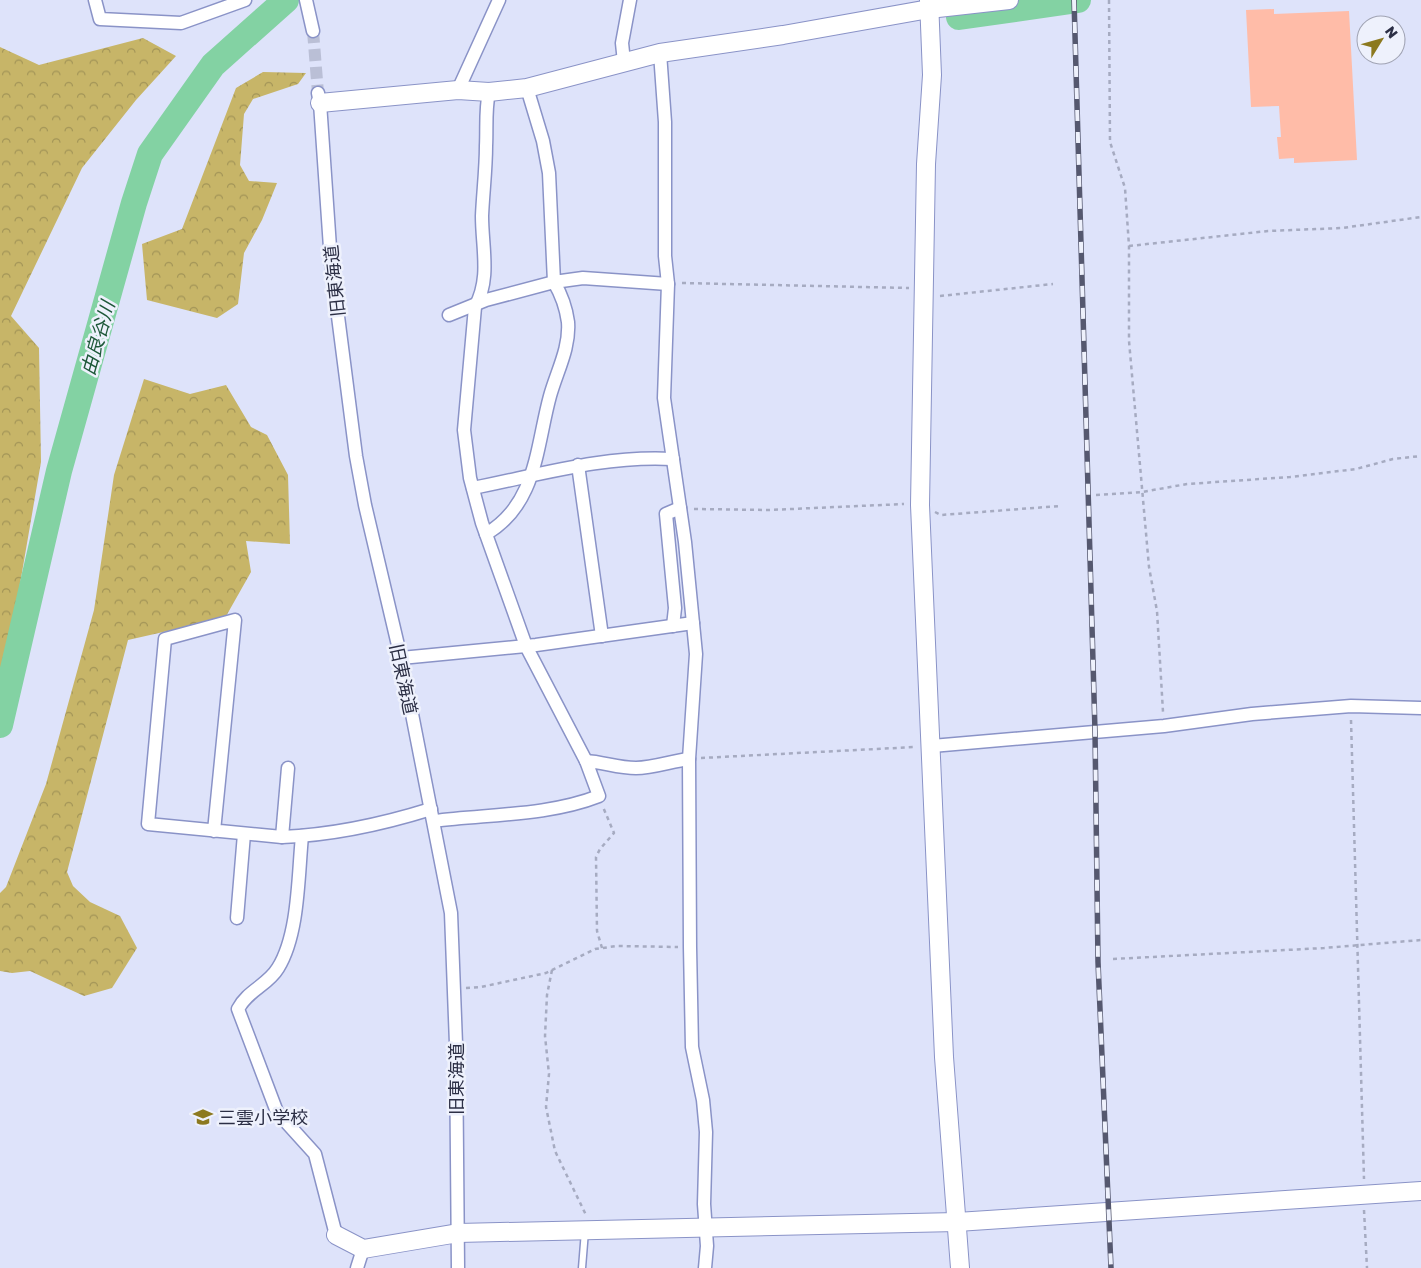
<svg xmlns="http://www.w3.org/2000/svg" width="1421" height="1268" viewBox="0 0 1421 1268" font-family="'Golos Text','Noto Sans JP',sans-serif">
	<defs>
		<pattern id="forest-crowns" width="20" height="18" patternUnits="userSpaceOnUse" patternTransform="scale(1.25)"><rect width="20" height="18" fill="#c7b568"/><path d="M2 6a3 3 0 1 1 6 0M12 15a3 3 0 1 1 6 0" fill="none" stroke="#a29457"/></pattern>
	</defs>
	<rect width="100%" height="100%" fill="#dee3fa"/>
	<g fill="url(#forest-crowns)">
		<polygon points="143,38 176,56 136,100 82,168 11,316 39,348 41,462 10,642 0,676 0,47 39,65"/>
		<polygon points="263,72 306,73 298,84 253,99 244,114 240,165 249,181 277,183 262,220 244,253 238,304 217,318 147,300 142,244 182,229 236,88"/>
		<polygon points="144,379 190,394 226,385 251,427 267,435 288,475 290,544 246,541 251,572 225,618 128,640 67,872 73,886 90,902 120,916 137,948 112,988 84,996 30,971 12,973 0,971 0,893 6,887 46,784 94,610 114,475"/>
	</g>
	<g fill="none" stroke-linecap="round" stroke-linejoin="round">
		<g stroke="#83d2a3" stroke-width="26">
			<polyline points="959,17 1078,0"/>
			<polyline points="0,725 59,471 134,203 150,154 213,65 286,0"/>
		</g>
	</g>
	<polygon fill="#ffbca8" points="1274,9 1274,14 1349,11 1357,160 1294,163 1294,158 1279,159 1277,137 1281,137 1279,106 1251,107 1246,10"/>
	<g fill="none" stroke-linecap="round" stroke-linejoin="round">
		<polyline stroke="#babfd6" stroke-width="12" stroke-dasharray="12 6" stroke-linecap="butt" points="313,31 318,93"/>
		<defs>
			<polyline id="lane" points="582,1268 585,1231"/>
			<g id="street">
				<polyline points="95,0 100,19 181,23 245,0"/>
				<polyline points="306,0 313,31"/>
				<polyline points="660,53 665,122 665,256 668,284 664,398 685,542 696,654 689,759 690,947 692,1047 703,1100 706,1132 704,1204 707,1246 705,1268"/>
				<polyline points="624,62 622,43 630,0"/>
				<polyline points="527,88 543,141 549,173 554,282 583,278 668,284"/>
				<polyline points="458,90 499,0"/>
				<path d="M489 92C485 110 487 128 486 146 486 169 483 193 482 216 482 248 491 278 475 307L464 430 470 478 482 523 526 646 586 761"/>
				<polyline points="318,93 320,103 331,262 356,456 365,505 401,658 451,913 456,1044 458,1268"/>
				<path d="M449 315 486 300 554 282C561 294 566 307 568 322 570 348 557 371 550 396 536 447 537 504 486 534"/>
				<polyline points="578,465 602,636"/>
				<path d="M473 488C539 475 604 455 673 459"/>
				<polyline points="673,626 675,608 666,514 680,508"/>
				<polyline points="401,658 536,645 693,623"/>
				<polyline points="932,746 1164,726 1252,714 1351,706 1421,708"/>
				<path d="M434 821C488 814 548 816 599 796L586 761C603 762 618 768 636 768 653 768 672 761 689 759"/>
				<path d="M214 831 235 620 165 639 148 824 282 837C334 835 383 824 431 809"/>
				<path d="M302 836C298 876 299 934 278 968 268 985 247 991 238 1009L277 1112 315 1154 336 1235"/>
				<polyline points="282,837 288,768"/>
				<polyline points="237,918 244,834"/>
				<polyline points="357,1268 363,1249"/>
			</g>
			<g id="secondary">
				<polyline points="929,0 932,75 926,164 920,505 944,1057 960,1268"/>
				<polyline points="320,103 458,90 489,92 527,88 660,53 783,35 929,9 1009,0"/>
				<polyline points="336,1235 363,1249 458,1233 957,1222 1421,1191"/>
			</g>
		</defs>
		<use href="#lane" stroke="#8a93c7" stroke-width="9"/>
		<use href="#street" stroke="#8a93c7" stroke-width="15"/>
		<use href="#secondary" stroke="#8a93c7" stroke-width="20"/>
		<g stroke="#a6abc1" stroke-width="2.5" stroke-dasharray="4 4" stroke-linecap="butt">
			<polyline points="1109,0 1110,142 1125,188 1129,246 1129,341 1149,567 1157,611 1163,712"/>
			<polyline points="1129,246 1268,231 1342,228 1421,217"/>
			<polyline points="682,283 909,288"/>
			<polyline points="940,296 1053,284"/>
			<polyline points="1096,495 1142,492 1187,484 1290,477 1356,469 1393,459 1421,456"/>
			<polyline points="694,509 769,510 904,504"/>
			<polyline points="935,512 941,515 1060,506"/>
			<polyline points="1351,720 1364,1179"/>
			<polyline points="701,758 915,747"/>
			<polyline points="602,948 597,931 596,857 600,849 614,833 603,807"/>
			<polyline points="1113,959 1324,948 1421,940"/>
			<polyline points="552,970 547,995 545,1036 549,1074 546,1107 555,1151 586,1215"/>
			<polyline points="466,988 481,987 546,973 595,949 617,946 678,947"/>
			<polyline points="1364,1210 1367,1268"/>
		</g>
		<use href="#lane" stroke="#fff" stroke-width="6"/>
		<use href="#street" stroke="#fff" stroke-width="12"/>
		<use href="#secondary" stroke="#fff" stroke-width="18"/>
		<defs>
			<polyline id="rail" points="1074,0 1095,731 1098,962 1111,1268"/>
		</defs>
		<use href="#rail" stroke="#55586f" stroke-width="5.5"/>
		<use href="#rail" stroke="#eef1fc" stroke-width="4" stroke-dasharray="11" stroke-linecap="butt"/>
	</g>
	<defs>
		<symbol id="school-bare" viewBox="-9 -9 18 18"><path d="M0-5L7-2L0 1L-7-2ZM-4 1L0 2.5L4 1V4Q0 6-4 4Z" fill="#8c791f" stroke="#eef1fc" stroke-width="2.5" paint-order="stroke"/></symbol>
	</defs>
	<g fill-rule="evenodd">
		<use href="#school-bare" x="189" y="1103" width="28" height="28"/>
	</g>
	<g text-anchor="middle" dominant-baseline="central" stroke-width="5" stroke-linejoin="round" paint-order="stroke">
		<g font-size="18" fill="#2c2f45" stroke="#eef1fc">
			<text transform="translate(334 281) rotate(-96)">旧東海道</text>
			<text transform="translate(404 679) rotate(78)">旧東海道</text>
			<text transform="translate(456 1079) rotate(-90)">旧東海道</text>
		</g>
		<g font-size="18" fill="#2c2f45" stroke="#eef1fc" text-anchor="start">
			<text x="218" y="1117">三雲小学校</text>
		</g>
		<g font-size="19" font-style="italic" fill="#1f593a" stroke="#eef1fc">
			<text transform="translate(97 338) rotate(-74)">由良谷川</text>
		</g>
	</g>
	<g transform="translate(1381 40) rotate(53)"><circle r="24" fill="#eef1fc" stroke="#a0a3b3"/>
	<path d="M0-4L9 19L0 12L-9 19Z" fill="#8c791f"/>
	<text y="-8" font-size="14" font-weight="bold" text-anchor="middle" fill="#2c2f45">N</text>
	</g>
</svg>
